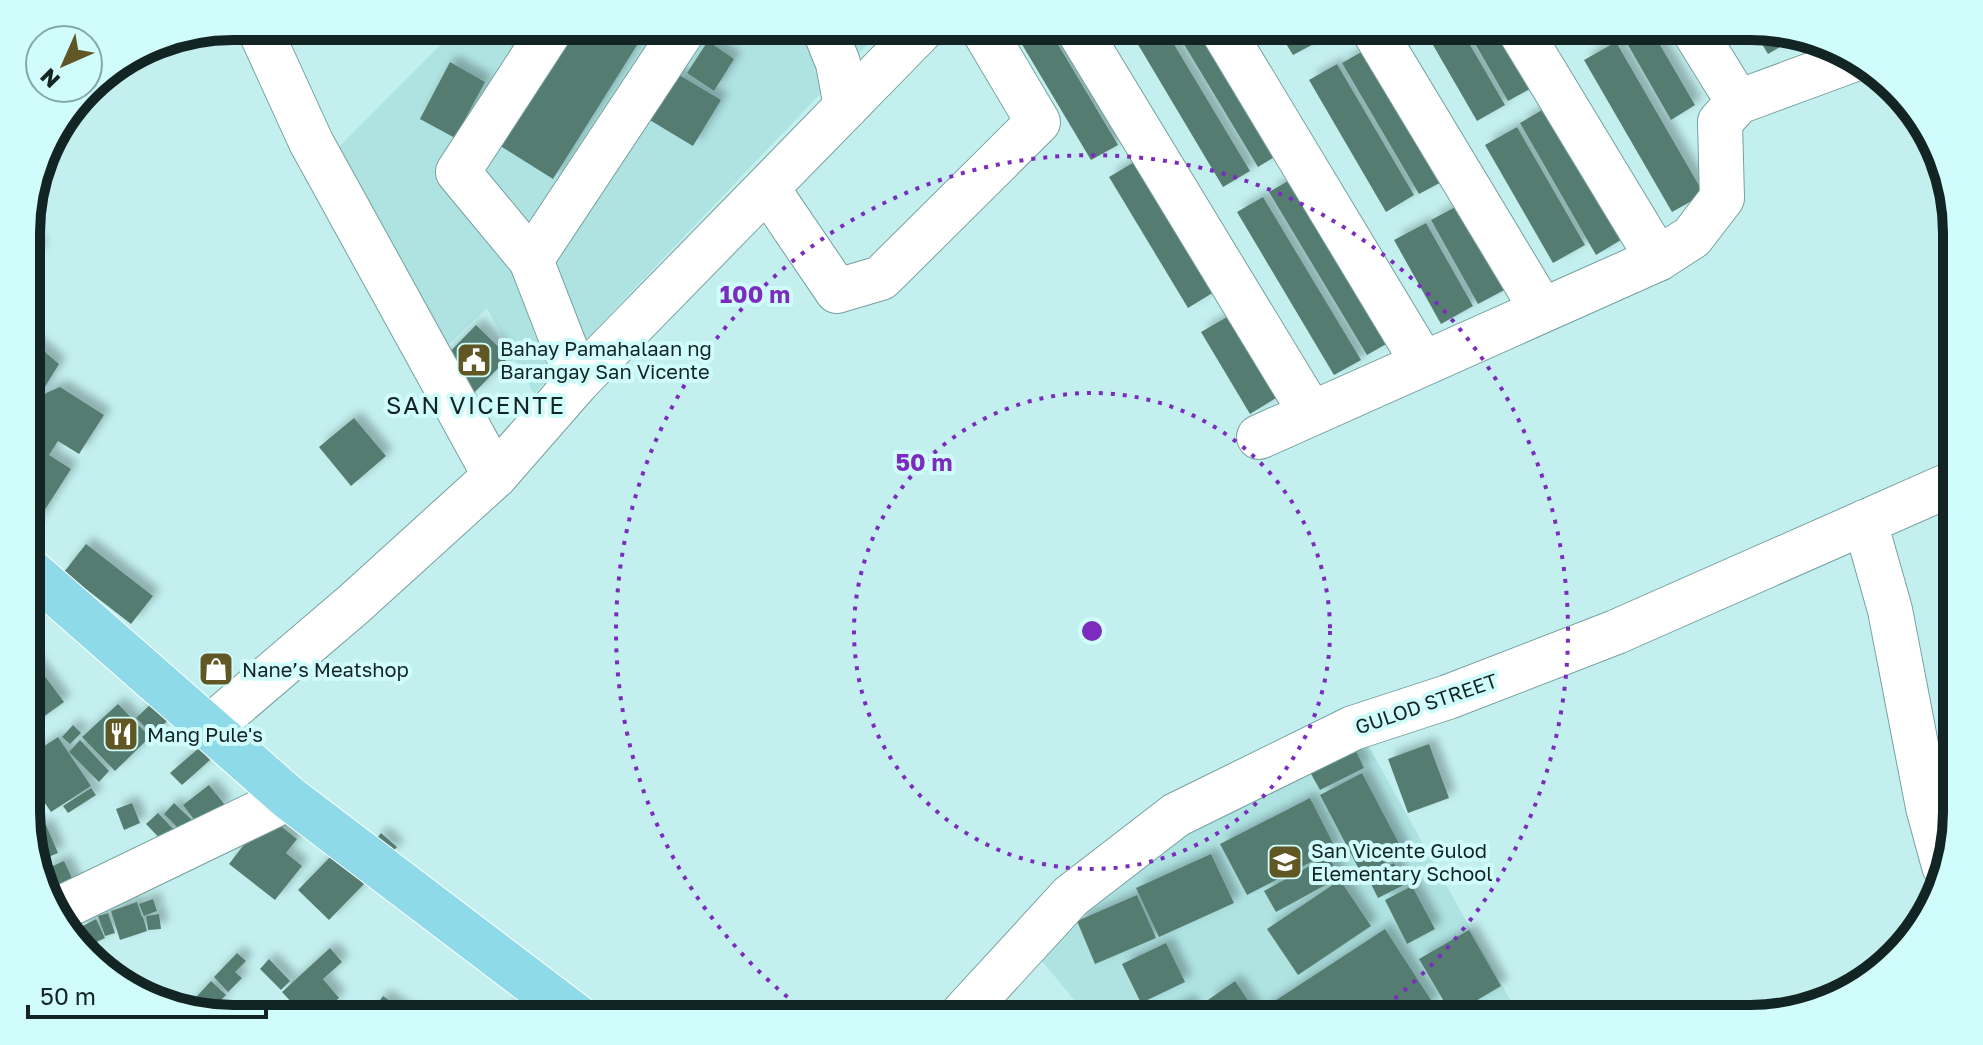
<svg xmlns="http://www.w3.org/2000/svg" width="1983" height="1045" viewBox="0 0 1983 1045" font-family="'Golos Text',sans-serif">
	<defs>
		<filter id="shadow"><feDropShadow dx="7" dy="-7" stdDeviation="4" flood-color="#0004"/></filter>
	</defs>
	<rect width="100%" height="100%" fill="#c3f0ef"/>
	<g fill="#aee3e2">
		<polygon points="459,26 885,26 534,394 487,308 437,355 329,157"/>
		<polygon points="1364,738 1521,1019 1090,1019 1037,955 1190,820"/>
	</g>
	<g fill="#557b70" filter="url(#shadow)">
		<polygon points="563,26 649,26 553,179 491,140"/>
		<polygon points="711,26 729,26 720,38 708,30"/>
		<polygon points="1011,26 1047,26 1118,145 1091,160"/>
		<polygon points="1127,26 1163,26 1250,171 1223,187"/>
		<polygon points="1173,26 1209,26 1284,151 1258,167"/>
		<polygon points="1275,26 1313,26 1321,40 1293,55"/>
		<polygon points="1321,26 1346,26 1327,37"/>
		<polygon points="1422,26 1459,26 1505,105 1477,121"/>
		<polygon points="1465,26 1503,26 1537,85 1508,101"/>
		<polygon points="1645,26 1649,26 1695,105 1671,120 1624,38"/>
		<polygon points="1751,26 1758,28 1797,37 1768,54"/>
		<polygon points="708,41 734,59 714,91 687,73"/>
		<polygon points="1616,42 1704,194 1672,212 1584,60"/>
		<polygon points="1370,47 1447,179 1419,194 1342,63"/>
		<polygon points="450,62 485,82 455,138 420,119"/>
		<polygon points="1337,64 1414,195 1386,212 1309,80"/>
		<polygon points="676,73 721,100 693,146 648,119"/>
		<polygon points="1547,107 1624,238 1596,255 1520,123"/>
		<polygon points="1517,127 1585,245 1553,263 1485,145"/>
		<polygon points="1136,161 1214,292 1188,308 1109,177"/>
		<polygon points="1295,177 1393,340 1367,355 1269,192"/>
		<polygon points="1263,197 1361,360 1334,375 1237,212"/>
		<polygon points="1463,203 1510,287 1478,304 1431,220"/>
		<polygon points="1426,223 1473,306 1441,324 1394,240"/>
		<polygon points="26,227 40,250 27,260 27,252"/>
		<polygon points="1227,317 1276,398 1250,414 1201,332"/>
		<polygon points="476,325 509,357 472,395 439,363"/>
		<polygon points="31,340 59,364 27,416 27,348"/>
		<polygon points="60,387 104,415 79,454 58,441 49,455 71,469 30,533 27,531 27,423 46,393"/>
		<polygon points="354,418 386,456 351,486 319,447"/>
		<polygon points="86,544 153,596 131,624 64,572"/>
		<polygon points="27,652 64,702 28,728 28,699"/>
		<polygon points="118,704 150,737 115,771 82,737"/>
		<polygon points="151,704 167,721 153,735 136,718"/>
		<polygon points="73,725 81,733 70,744 62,737"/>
		<polygon points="58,737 91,786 51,812 28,778 28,757"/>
		<polygon points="80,740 109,771 99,782 69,752"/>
		<polygon points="1429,744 1449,798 1408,813 1388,759"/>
		<polygon points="199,748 210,760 182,785 170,773"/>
		<polygon points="1355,749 1364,768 1320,790 1310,772"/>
		<polygon points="1362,773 1404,853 1362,875 1320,795"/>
		<polygon points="209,785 225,805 199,826 183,805"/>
		<polygon points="91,788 96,795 68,813 63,806"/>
		<polygon points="1310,798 1336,849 1247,895 1220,844"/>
		<polygon points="132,803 140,823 124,830 116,809"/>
		<polygon points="174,803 194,822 183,833 164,814"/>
		<polygon points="158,813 178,834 167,846 146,824"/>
		<polygon points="267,815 297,839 286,853 302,866 275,900 229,864"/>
		<polygon points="46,825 58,853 36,862 28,834"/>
		<polygon points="381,833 397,847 390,855 374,842"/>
		<polygon points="333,854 364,884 329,920 298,890"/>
		<polygon points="1211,854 1234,903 1159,937 1136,888"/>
		<polygon points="1328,856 1340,877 1276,912 1264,891"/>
		<polygon points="64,861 80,895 59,904 44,870"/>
		<polygon points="1394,863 1404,885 1378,898 1367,876"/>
		<polygon points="1340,880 1371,926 1298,975 1267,929"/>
		<polygon points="1412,886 1435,929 1407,944 1385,900"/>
		<polygon points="1137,895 1156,938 1095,964 1077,921"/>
		<polygon points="153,899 157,911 144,916 139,904"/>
		<polygon points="137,902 142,917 140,917 143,917 147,931 120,940 111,911"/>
		<polygon points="108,913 115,933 105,936 98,916"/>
		<polygon points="159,914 161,929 148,930 146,916"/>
		<polygon points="96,919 105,938 88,946 79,928"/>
		<polygon points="1385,929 1433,1003 1409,1019 1267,1019 1261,1010"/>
		<polygon points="1469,930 1501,986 1452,1015 1419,959"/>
		<polygon points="1166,943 1185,982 1141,1003 1122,964"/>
		<polygon points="330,948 342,962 323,979 339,998 316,1019 307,1019 282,992"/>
		<polygon points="237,953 246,961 235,972 242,978 228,992 214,977"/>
		<polygon points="269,959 290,981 281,990 260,969"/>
		<polygon points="211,981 226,995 208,1013 186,1008"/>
		<polygon points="1235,981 1258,1015 1252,1019 1221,1019 1208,1000"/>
		<polygon points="383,996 417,1019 367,1019"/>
		<polygon points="1188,1001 1197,1019 1156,1019"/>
		<polygon points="510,1006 530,1019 501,1019"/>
	</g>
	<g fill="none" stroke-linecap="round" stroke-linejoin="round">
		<defs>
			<g id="minor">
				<polyline points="258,26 311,142 495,476"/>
				<polyline points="823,26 838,63 846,107"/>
				<polyline points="1076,26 1311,413"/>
				<polyline points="1220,26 1423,363"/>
				<polyline points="1371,26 1542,310"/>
				<polyline points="1517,26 1658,259"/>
				<polyline points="1691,26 1738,102"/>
				<polyline points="767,188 837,291 881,278 1038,122 981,26"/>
				<polyline points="531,260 458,172 553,26"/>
				<polyline points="578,381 531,260 686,26"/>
				<polyline points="1259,437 1658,259 1692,237 1722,198 1720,122 1738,102 1855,59"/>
				<polyline points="1865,522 1890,610 1928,807 1944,866"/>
				<polyline points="210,727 354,604 495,476 578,381 925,26"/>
				<polyline points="55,911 289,798"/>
				<polyline points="958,1019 1071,896 1176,815 1353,728 1448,697 1616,632 1956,482"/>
			</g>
			<polyline id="major" points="27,568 289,798 580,1019"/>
		</defs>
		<use href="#minor" stroke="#76a09f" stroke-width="46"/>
		<use href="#major" stroke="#fff" stroke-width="46"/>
		<use href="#minor" stroke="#fff" stroke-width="44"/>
		<use href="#major" stroke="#8fdae8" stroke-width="44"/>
	</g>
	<g fill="none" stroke="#7b2cbf" stroke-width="4" stroke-dasharray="4 8">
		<circle cx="1092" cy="631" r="238"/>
		<path d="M816 1019A476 476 0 1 1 1368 1019"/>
	</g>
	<defs>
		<symbol id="civic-square" viewBox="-11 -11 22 22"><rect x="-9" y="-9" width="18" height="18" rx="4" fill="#605724" stroke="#d0fdfc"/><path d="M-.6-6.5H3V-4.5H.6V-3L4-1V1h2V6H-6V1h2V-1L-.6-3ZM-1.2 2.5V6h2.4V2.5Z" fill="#fff"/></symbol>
		<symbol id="shop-square" viewBox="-11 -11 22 22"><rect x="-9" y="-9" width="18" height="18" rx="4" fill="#605724" stroke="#d0fdfc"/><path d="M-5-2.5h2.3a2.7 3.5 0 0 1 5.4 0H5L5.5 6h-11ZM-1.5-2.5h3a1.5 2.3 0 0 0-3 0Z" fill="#fff"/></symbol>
		<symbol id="restaurant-square" viewBox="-11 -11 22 22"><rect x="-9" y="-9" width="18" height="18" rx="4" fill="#605724" stroke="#d0fdfc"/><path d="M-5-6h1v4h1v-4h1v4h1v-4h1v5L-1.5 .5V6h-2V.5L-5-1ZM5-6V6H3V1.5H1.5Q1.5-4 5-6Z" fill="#fff"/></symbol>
		<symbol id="school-square" viewBox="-11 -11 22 22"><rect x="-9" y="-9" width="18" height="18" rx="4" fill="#605724" stroke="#d0fdfc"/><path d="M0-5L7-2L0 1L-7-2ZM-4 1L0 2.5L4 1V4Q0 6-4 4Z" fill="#fff"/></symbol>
	</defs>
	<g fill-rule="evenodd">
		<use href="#civic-square" x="454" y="340" width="40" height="40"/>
		<use href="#shop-square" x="196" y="649" width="40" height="40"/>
		<use href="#restaurant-square" x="101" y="714" width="40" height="40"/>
		<use href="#school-square" x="1265" y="842" width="40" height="40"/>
	</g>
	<g text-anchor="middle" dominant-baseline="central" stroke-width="8" stroke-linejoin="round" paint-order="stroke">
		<g font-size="20" fill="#132424" stroke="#d0fdfc" text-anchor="start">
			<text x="500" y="348">Bahay Pamahalaan ng<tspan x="500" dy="23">Barangay San Vicente</tspan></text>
			<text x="242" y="669">Nane’s Meatshop</text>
			<text x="147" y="734">Mang Pule's</text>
			<text x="1311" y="850">San Vicente Gulod<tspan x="1311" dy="23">Elementary School</tspan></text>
		</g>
		<g font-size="20" fill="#132424" stroke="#d0fdfc">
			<text transform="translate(1426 703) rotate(-19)">GULOD STREET</text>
		</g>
		<g font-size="24" letter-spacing="2" fill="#132424" stroke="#d0fdfc">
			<text x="476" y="404">SAN VICENTE</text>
		</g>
	</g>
	<path d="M0 0H1983V1045H0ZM233 40H1750A193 193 0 0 1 1943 233V812A193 193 0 0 1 1750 1005H233A193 193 0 0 1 40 812V233A193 193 0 0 1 233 40Z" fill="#d0fdfc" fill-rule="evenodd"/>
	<path fill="none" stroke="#132424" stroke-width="10" d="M233 40H1750A193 193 0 0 1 1943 233V812A193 193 0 0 1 1750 1005H233A193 193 0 0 1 40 812V233A193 193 0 0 1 233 40Z"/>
	<circle cx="1092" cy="631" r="12" fill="#7b2cbf" stroke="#d0fdfc" stroke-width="4"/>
	<g font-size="24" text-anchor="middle" font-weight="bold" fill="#7b2cbf" stroke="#d0fdfc" stroke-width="8" stroke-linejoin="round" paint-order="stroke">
		<text x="755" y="303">100 m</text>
		<text x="924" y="471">50 m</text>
	</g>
	<g transform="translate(64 64) rotate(225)"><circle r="38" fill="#d0fdfc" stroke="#84a6a6" stroke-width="2"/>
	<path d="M0-6L14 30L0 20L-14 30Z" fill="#605724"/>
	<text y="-12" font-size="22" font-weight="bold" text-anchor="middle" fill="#132424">N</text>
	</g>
	<path d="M28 1005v12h238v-12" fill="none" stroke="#132424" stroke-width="4"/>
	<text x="40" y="1005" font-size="24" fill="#132424" stroke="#d0fdfc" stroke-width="6" paint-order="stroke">50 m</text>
</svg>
